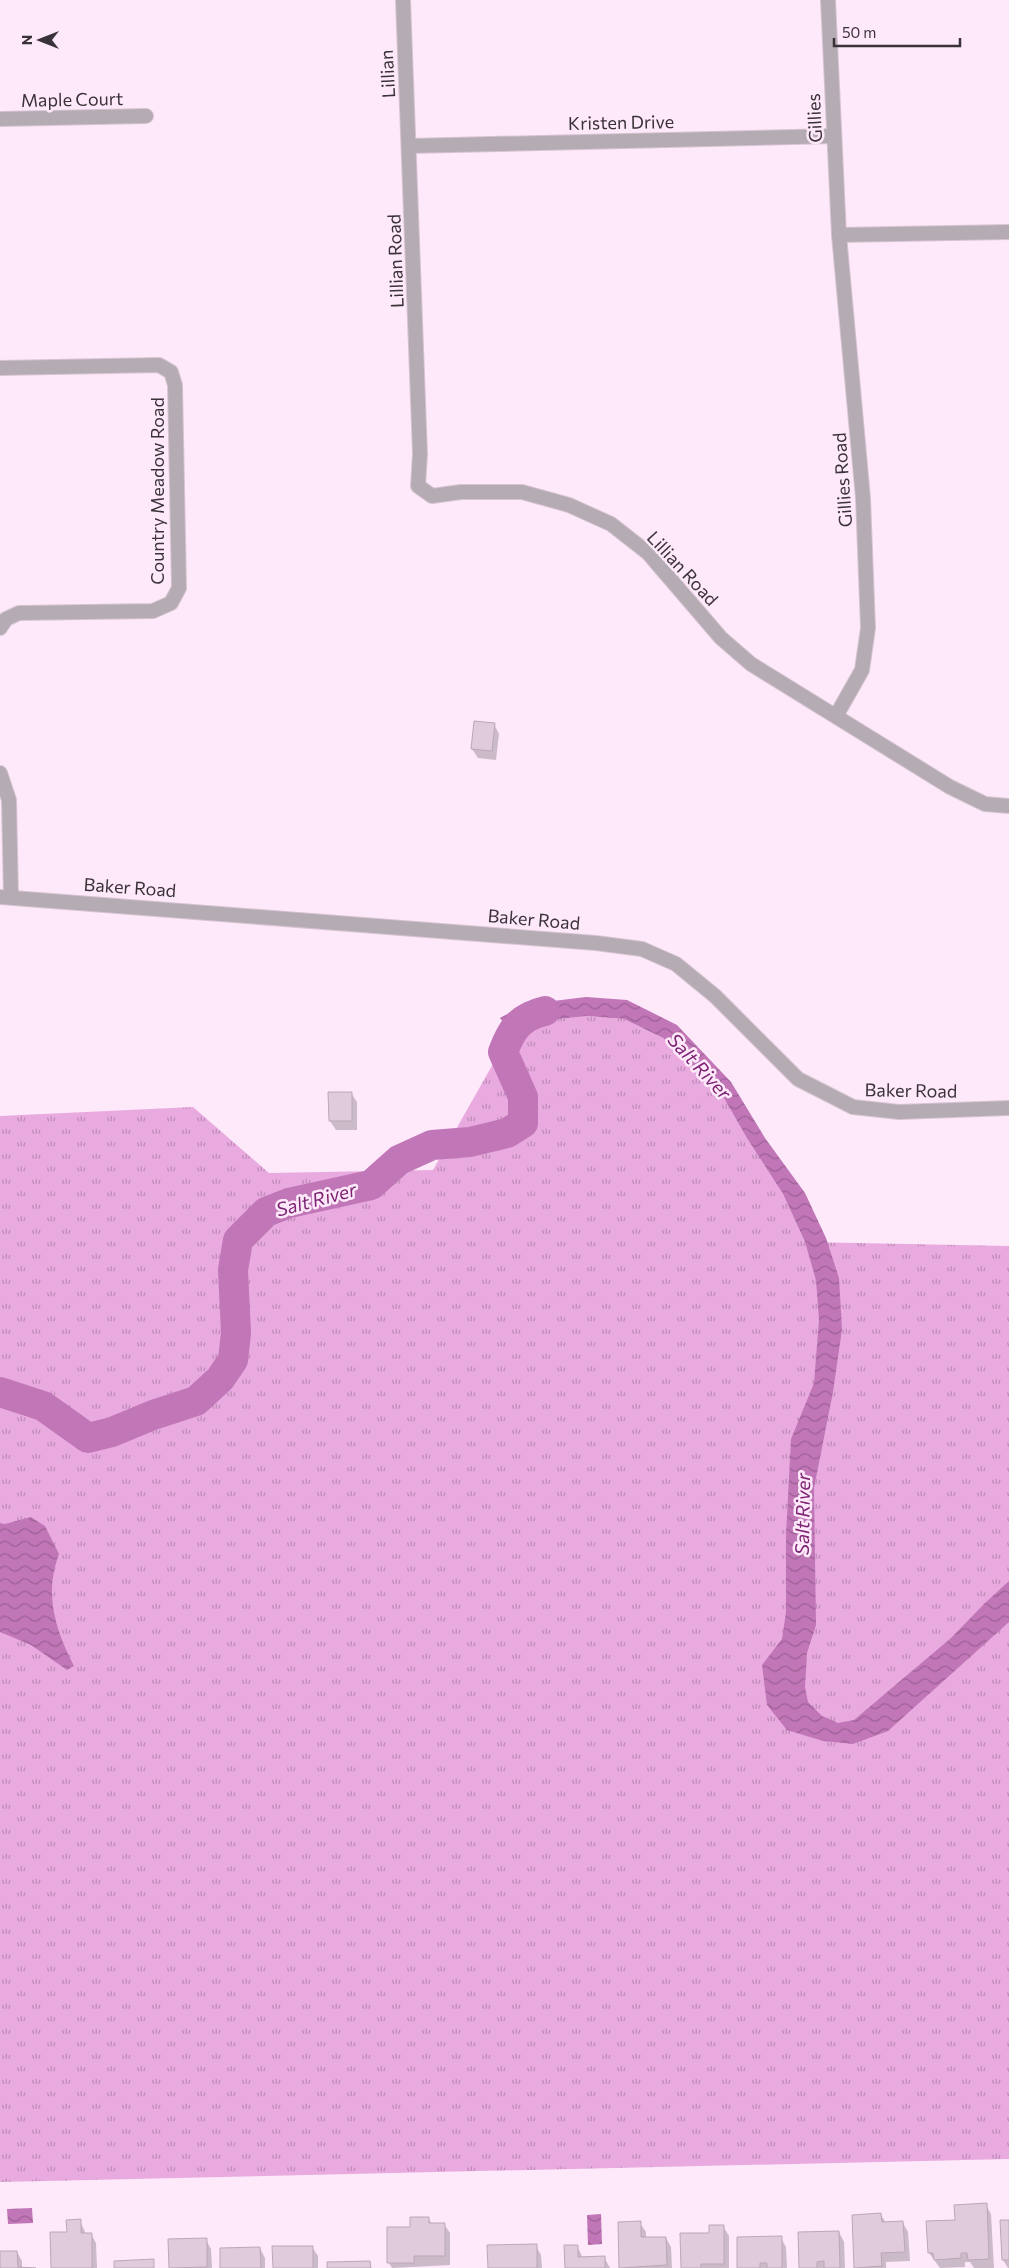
<svg xmlns="http://www.w3.org/2000/svg" width="1009" height="2268" viewBox="0 0 1009 2268" font-family="Commissioner,sans-serif">
	<defs>
		<pattern id="grass-tufts" width="24" height="20" patternUnits="userSpaceOnUse" patternTransform="scale(1.25)"><rect width="24" height="20" fill="#e9aae0"/><path d="M3 7l-1-3M5 7V3M7 7l1-3M15 17l-1-3M17 17v-4M19 17l1-3" fill="none" stroke="#be8bb7"/></pattern>
		<pattern id="water-waves" width="16" height="10" patternUnits="userSpaceOnUse" patternTransform="scale(1.25)"><rect width="16" height="10" fill="#c076b7"/><path d="M0 5q4-4 8 0t8 0" fill="none" stroke="#9d6196"/></pattern>
	</defs>
	<rect width="100%" height="100%" fill="#fee9fa"/>
	<polygon fill="url(#grass-tufts)" points="587,1016 624,1019 663,1038 720,1091 783,1194 805,1242 1009,1246 1009,2159 0,2182 0,1116 193,1107 269,1173 433,1170 511,1032 540,1021"/>
	<g fill="url(#water-waves)">
		<path d="M586 997 627 1000 677 1025 731 1082 765 1138 805 1193 826 1238 839 1278 842 1329 833 1392 814 1488 816 1625 807 1653 805 1687 808 1702 822 1716 838 1723 854 1720 951 1638 985 1603 1009 1581V1622L888 1731 853 1744 823 1741 787 1730 767 1705 762 1665 782 1639 786 1612V1536L791 1439 814 1383 819 1320 816 1280 805 1242 783 1194 747 1138 720 1091 663 1038 624 1019 587 1016 540 1021 511 1032 500 1018C527 1002 555 1001 586 997Z"/>
		<path d="M31 1517 45 1526 59 1554C44 1594 55 1629 74 1666L67 1670 31 1645 0 1632V1523L5 1524Z"/>
		<polygon points="32,2208 33,2223 8,2224 7,2209"/>
		<polygon points="601,2214 602,2244 588,2245 587,2215"/>
	</g>
	<g fill="#0003">
		<polygon points="494,724 499,734 496,760 478,758 472,749"/>
		<polygon points="351,1093 357,1102 357,1130 336,1130 330,1121"/>
		<polygon points="986,2205 991,2214 994,2268 974,2268 970,2262 965,2262 965,2267 940,2268 929,2253 956,2221"/>
		<polygon points="881,2215 886,2223 903,2223 908,2232 910,2261 886,2262 886,2268 856,2268"/>
		<polygon points="428,2218 432,2224 444,2224 450,2233 450,2265 392,2268 389,2263 411,2229"/>
		<polygon points="80,2221 86,2234 91,2234 96,2243 97,2268 52,2268 68,2233"/>
		<polygon points="1009,2221 1009,2268 1008,2268 1003,2260"/>
		<polygon points="619,2223 640,2223 646,2232 646,2238 666,2238 671,2247 672,2268 620,2268"/>
		<polygon points="723,2226 729,2236 729,2268 682,2268 710,2234"/>
		<polygon points="839,2232 844,2242 845,2268 800,2268"/>
		<polygon points="781,2238 786,2247 787,2268 739,2268"/>
		<polygon points="170,2240 206,2240 211,2249 212,2268 170,2268"/>
		<polygon points="536,2246 541,2255 542,2268 489,2268"/>
		<polygon points="577,2246 583,2258 604,2257 610,2268 566,2268"/>
		<polygon points="312,2247 318,2256 318,2268 274,2268"/>
		<polygon points="260,2248 265,2258 265,2268 221,2268"/>
		<polygon points="17,2252 22,2261 22,2268 1,2268"/>
	</g>
	<g fill="none" stroke-linecap="round" stroke-linejoin="round">
		<path stroke="#c076b7" stroke-width="30" d="M0 1392 43 1406 88 1438 112 1432 153 1415 196 1401 220 1379 233 1360 236 1333 233 1270 238 1240 266 1212 289 1203 371 1185 399 1160 432 1145 470 1142 507 1133 523 1123V1097L503 1052C512 1028 520 1017 545 1011"/>
	</g>
	<g fill="#dfcbdb" stroke="#bba7b7">
		<polygon points="474,721 495,723 492,751 471,749"/>
		<polygon points="328,1092 352,1092 352,1121 329,1121"/>
		<polygon points="987,2203 989,2259 968,2260 967,2253 961,2253 961,2258 934,2260 933,2253 928,2253 926,2221 955,2220 954,2205"/>
		<polygon points="881,2213 882,2222 903,2221 905,2252 881,2253 882,2266 854,2268 852,2215"/>
		<polygon points="410,2217 429,2217 429,2223 445,2223 445,2256 414,2256 414,2263 387,2263 387,2227 410,2227"/>
		<polygon points="81,2219 81,2233 92,2233 92,2268 51,2268 50,2232 67,2232 66,2220"/>
		<polygon points="1000,2220 1009,2220 1009,2260 1002,2260"/>
		<polygon points="641,2221 641,2237 666,2237 667,2265 619,2268 618,2222"/>
		<polygon points="709,2225 724,2225 724,2264 701,2264 701,2268 681,2268 680,2233 709,2233"/>
		<polygon points="839,2231 840,2268 824,2268 824,2261 817,2262 817,2268 799,2268 798,2232"/>
		<polygon points="782,2236 782,2268 767,2268 767,2263 760,2263 760,2268 737,2268 737,2237"/>
		<polygon points="207,2238 207,2267 169,2268 168,2239"/>
		<polygon points="537,2244 537,2268 488,2268 487,2245"/>
		<polygon points="564,2245 578,2245 578,2257 605,2256 605,2268 565,2268"/>
		<polygon points="272,2246 313,2246 313,2268 273,2268"/>
		<polygon points="260,2247 261,2268 220,2268 220,2248"/>
		<polygon points="0,2251 17,2251 18,2267 36,2268 0,2268"/>
		<polygon points="154,2259 154,2268 114,2268 114,2261"/>
		<polygon points="370,2261 371,2268 327,2268 327,2262"/>
	</g>
	<g fill="none" stroke-linecap="round" stroke-linejoin="round">
		<defs>
			<g id="minor">
				<polyline points="403,0 420,454 418,486 432,496 461,492 522,492 569,505 611,524 648,553 721,638 751,664 950,787 985,804 1009,806"/>
				<polyline points="828,0 839,235 863,498 868,628 862,670 836,716"/>
				<polyline points="0,119 146,116"/>
				<polyline points="409,146 834,136"/>
				<polyline points="839,235 1009,232"/>
				<polyline points="0,368 159,365 171,372 175,385 179,588 171,603 153,611 19,613 6,619 0,628"/>
				<polyline points="0,773 9,800 11,897"/>
			</g>
			<polyline id="tertiary" points="0,897 596,943 642,949 676,964 715,996 798,1079 853,1107 899,1112 1009,1108"/>
		</defs>
		<use href="#minor" stroke="#d7c4d3" stroke-width="16"/>
		<use href="#tertiary" stroke="#d7c4d3" stroke-width="16"/>
		<use href="#minor" stroke="#b4abb3" stroke-width="14"/>
		<use href="#tertiary" stroke="#b4abb3" stroke-width="14"/>
	</g>
	<g text-anchor="middle" dominant-baseline="central" stroke-width="5" stroke-linejoin="round" paint-order="stroke">
		<g font-size="18" fill="#3a3239" stroke="#fee9fa">
			<text transform="translate(387 74) rotate(-93)">Lillian</text>
			<text transform="translate(72 99) rotate(-1)">Maple Court</text>
			<text transform="translate(814 118) rotate(-93)">Gillies</text>
			<text transform="translate(621 122) rotate(-1)">Kristen Drive</text>
			<text transform="translate(395 261) rotate(-92)">Lillian Road</text>
			<text transform="translate(842 480) rotate(-94)">Gillies Road</text>
			<text transform="translate(157 491) rotate(-90)">Country Meadow Road</text>
			<text transform="translate(683 568) rotate(47)">Lillian Road</text>
			<text transform="translate(130 887) rotate(4)">Baker Road</text>
			<text transform="translate(534 919) rotate(5)">Baker Road</text>
			<text transform="translate(911 1090) rotate(1)">Baker Road</text>
		</g>
		<g font-size="19" font-style="italic" fill="#7c2374" stroke="#fee9fa">
			<text transform="translate(700 1066) rotate(47)">Salt River</text>
			<text transform="translate(316 1199) rotate(-15)">Salt River</text>
			<text transform="translate(802 1514) rotate(-89)">Salt River</text>
		</g>
	</g>
	<g transform="translate(40 40) rotate(270)" stroke="#fee9fa" stroke-width="4" paint-order="stroke">
	<path d="M0-4L9 19L0 12L-9 19Z" fill="#3a3239"/>
	<text y="-8" font-size="14" font-weight="bold" text-anchor="middle" fill="#3a3239">N</text>
	</g>
	<path d="M834 38v8h126v-8" fill="none" stroke="#3a3239" stroke-width="2.5"/>
	<text x="842" y="38" font-size="15" fill="#3a3239" stroke="#fee9fa" stroke-width="4" paint-order="stroke">50 m</text>
</svg>
